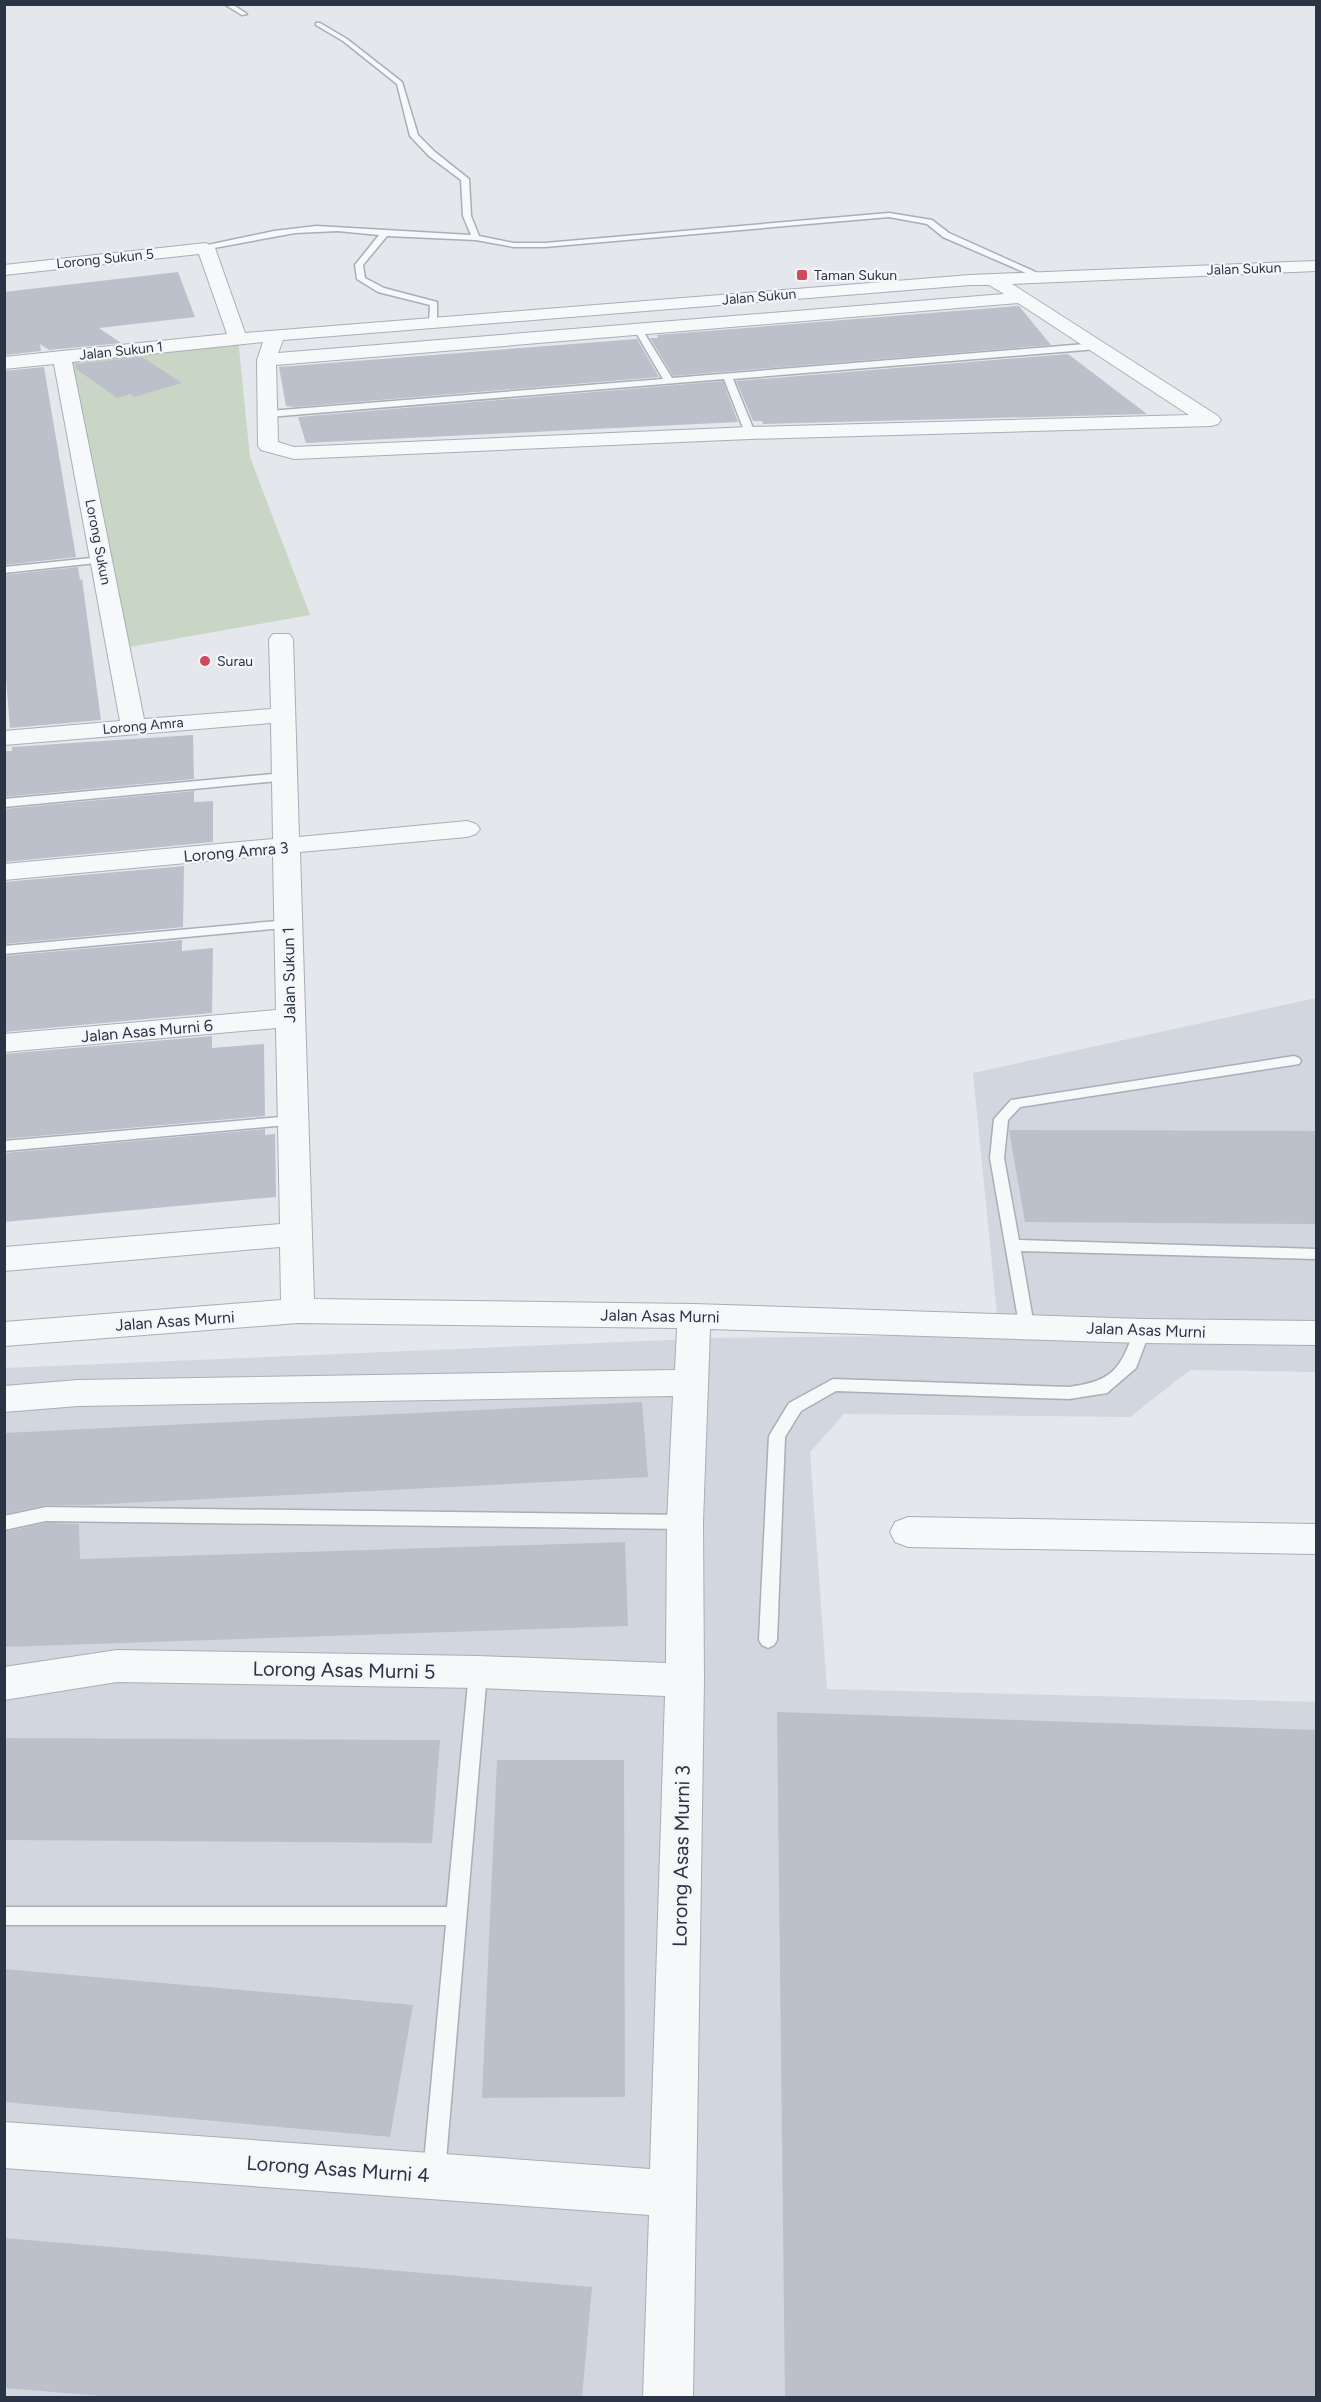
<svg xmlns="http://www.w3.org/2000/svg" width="1321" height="2402" viewBox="0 0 1321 2402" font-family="Figtree,sans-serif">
	<rect width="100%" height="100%" fill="#e4e7ec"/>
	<polygon fill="#d2d6de" points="1316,998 1316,1372 1190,1370 1130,1417 844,1414 810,1452 827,1689 1316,1702 1316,2397 5,2397 4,1368 718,1338 999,1335 973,1073"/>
	<polygon fill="#c9d6c5" points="238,338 250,457 310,615 118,649 62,357"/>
	<g fill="#bbc0ca">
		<polygon points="178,272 195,317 99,328 121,343 49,350 40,344 41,351 4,355 4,292"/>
		<polygon points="1019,306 1051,345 673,376 650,338 658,338 657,335"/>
		<polygon points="637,339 659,377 295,407 286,406 279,367"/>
		<polygon points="1068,354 1147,414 763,424 762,421 753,421 736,381"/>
		<polygon points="142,357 182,383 134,397 130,394 117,398 76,369 75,364"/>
		<polygon points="44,367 76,557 4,565 4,371"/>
		<polygon points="723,381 738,422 306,443 298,417"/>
		<polygon points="78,567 80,580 82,579 101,720 10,728 4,654 4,575"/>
		<polygon points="193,735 194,779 4,797 4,751 12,751 12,747"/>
		<polygon points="194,791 194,802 213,801 213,842 4,862 4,809"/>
		<polygon points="184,866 183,927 4,944 4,882"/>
		<polygon points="182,940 182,951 213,948 212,1013 4,1032 4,956"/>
		<polygon points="212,1036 212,1048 264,1044 265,1116 4,1139 4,1054"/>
		<polygon points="265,1129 265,1135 275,1134 276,1197 4,1222 4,1153"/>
		<polygon points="1009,1130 1317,1131 1317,1224 1025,1222"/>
		<polygon points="642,1402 648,1477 86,1505 46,1505 4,1514 4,1433"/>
		<polygon points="46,1523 79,1524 80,1559 625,1542 628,1626 4,1647 4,1532"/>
		<polygon points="777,1712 1317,1730 1317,2397 785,2397"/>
		<polygon points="4,1738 440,1740 432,1843 4,1840"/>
		<polygon points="497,1760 624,1760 625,2097 482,2098"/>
		<polygon points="4,1969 413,2005 390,2137 4,2102"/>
		<polygon points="4,2238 592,2287 582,2397 114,2397 4,2388"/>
	</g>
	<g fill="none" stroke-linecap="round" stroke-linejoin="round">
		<defs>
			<g id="service">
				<polygon points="224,4 232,4 247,14 242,15"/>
				<polygon points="316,23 320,23 347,39 402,82 418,135 435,152 469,179 471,216 479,236 514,243 545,243 889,213 932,220 949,233 1049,278 1042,280 943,237 927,224 889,217 545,247 514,247 476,240 387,236 363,265 365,278 384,288 437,302 437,323 433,326 429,323 430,305 378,292 357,279 355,265 379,235 338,231 295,233 203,250 203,246 274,231 316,226 471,235 463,216 461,180 429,156 410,136 397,84 343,41 316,25"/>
				<polygon points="639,328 643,331 672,378 1097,343 1101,346 1097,349 733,379 755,433 750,436 745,433 724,379 269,417 264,414 269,411 663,379 635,331"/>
				<polygon points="101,557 105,558 105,562 4,573 4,567"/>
				<polygon points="284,773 288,774 288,780 4,807 4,799"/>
				<polygon points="288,920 293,921 295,924 293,927 4,954 4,946"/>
				<polygon points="1294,1056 1299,1058 1301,1061 1299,1064 1020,1107 1008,1120 1004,1158 1019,1240 1316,1249 1316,1259 1021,1251 1034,1326 1032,1330 1020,1330 990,1158 994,1119 1011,1100"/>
				<polygon points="293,1116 300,1121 298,1124 4,1151 4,1141"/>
				<path d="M1142 1325 1148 1327 1150 1331 1136 1368 1107 1393 1069 1399 836 1391 801 1411 785 1437 777 1640 774 1645 768 1648 762 1645 759 1640 769 1436 789 1403 833 1379 1069 1387C1112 1381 1120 1370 1134 1331L1136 1327Z"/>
				<polygon points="46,1507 685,1515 691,1517 694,1522 691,1527 685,1529 46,1521 4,1530 4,1516"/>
				<polygon points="478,1664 484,1666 487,1672 445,2173 442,2181 434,2184 426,2181 423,2173 446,1925 4,1925 4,1907 447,1907 469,1672 472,1666"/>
			</g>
			<g id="minor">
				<path d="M206 243 215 248 245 333 970 275 1316 261V271L1012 284 1218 416 1221 420 1218 424 1211 426 750 439 294 459 261 450 258 446 257 360 263 342 72 362 144 719 271 709 269 639 273 634H289L293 639 299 837 467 821 476 824 480 829 476 834 467 837 300 852 314 1299 694 1304 1142 1319 1316 1321V1345L1142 1343 710 1329 703 1522 704 1680 693 2398H643L649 2215 4 2168V2122L650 2169 665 1696 478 1688 117 1682 4 1700V1667L117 1650 478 1656 666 1663 667 1522 673 1396 78 1406 4 1412V1386L78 1380 675 1370 677 1328 298 1323 4 1346V1322L281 1300 280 1247 4 1271V1247L280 1224 276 1028 4 1052V1034L276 1010 273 855 4 880V864L273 839 271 723 4 745V731L120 721 54 364 4 369V357L227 334 199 254 4 275V265ZM970 285H989L1004 294 278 353 283 340ZM1018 303 1189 415 750 427 294 447 278 442 276 365Z"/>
				<polygon points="908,1517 1316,1524 1316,1554 908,1547 895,1542 890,1532 895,1522"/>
			</g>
		</defs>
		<use href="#service" stroke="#a9aeb7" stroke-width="3"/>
		<use href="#minor" stroke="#a9aeb7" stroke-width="2"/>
		<use href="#service" fill="#f7f8fa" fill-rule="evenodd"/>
		<use href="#minor" fill="#f7f8fa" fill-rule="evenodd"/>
	</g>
	<g fill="#d1495b" stroke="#f4f6f9" stroke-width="2">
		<rect x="796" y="269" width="12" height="12" rx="3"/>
		<circle cx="205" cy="661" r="6"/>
	</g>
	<g text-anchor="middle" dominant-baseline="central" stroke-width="4.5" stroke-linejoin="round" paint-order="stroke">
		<g font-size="14" fill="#2b3445" stroke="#f4f6f9">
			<text transform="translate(105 259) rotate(-6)">Lorong Sukun 5</text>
			<text transform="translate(1244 269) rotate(-2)">Jalan Sukun</text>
			<text transform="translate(759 297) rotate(-5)">Jalan Sukun</text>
			<text transform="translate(121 351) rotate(-6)">Jalan Sukun 1</text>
			<text transform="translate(98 542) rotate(79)">Lorong Sukun</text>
			<text transform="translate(143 726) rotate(-5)">Lorong Amra</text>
		</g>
		<g font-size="14" fill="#2b3445" stroke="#f4f6f9" text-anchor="start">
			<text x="814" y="275">Taman Sukun</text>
			<text x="217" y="661">Surau</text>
		</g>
		<g font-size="16" fill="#2b3445" stroke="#f4f6f9">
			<text transform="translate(236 852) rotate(-5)">Lorong Amra 3</text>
			<text transform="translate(289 975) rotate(-91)">Jalan Sukun 1</text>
			<text transform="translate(147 1031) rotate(-5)">Jalan Asas Murni 6</text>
			<text transform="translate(660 1316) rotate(1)">Jalan Asas Murni</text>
			<text transform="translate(175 1321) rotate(-4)">Jalan Asas Murni</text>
			<text transform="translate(1146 1330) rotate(2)">Jalan Asas Murni</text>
		</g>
		<g font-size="20" fill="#2b3445" stroke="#f4f6f9">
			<text transform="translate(344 1670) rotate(1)">Lorong Asas Murni 5</text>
			<text transform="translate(681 1856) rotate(-89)">Lorong Asas Murni 3</text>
			<text transform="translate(338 2169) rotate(4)">Lorong Asas Murni 4</text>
		</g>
	</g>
	<rect width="1321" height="2402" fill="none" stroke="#2b3445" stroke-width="12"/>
</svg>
